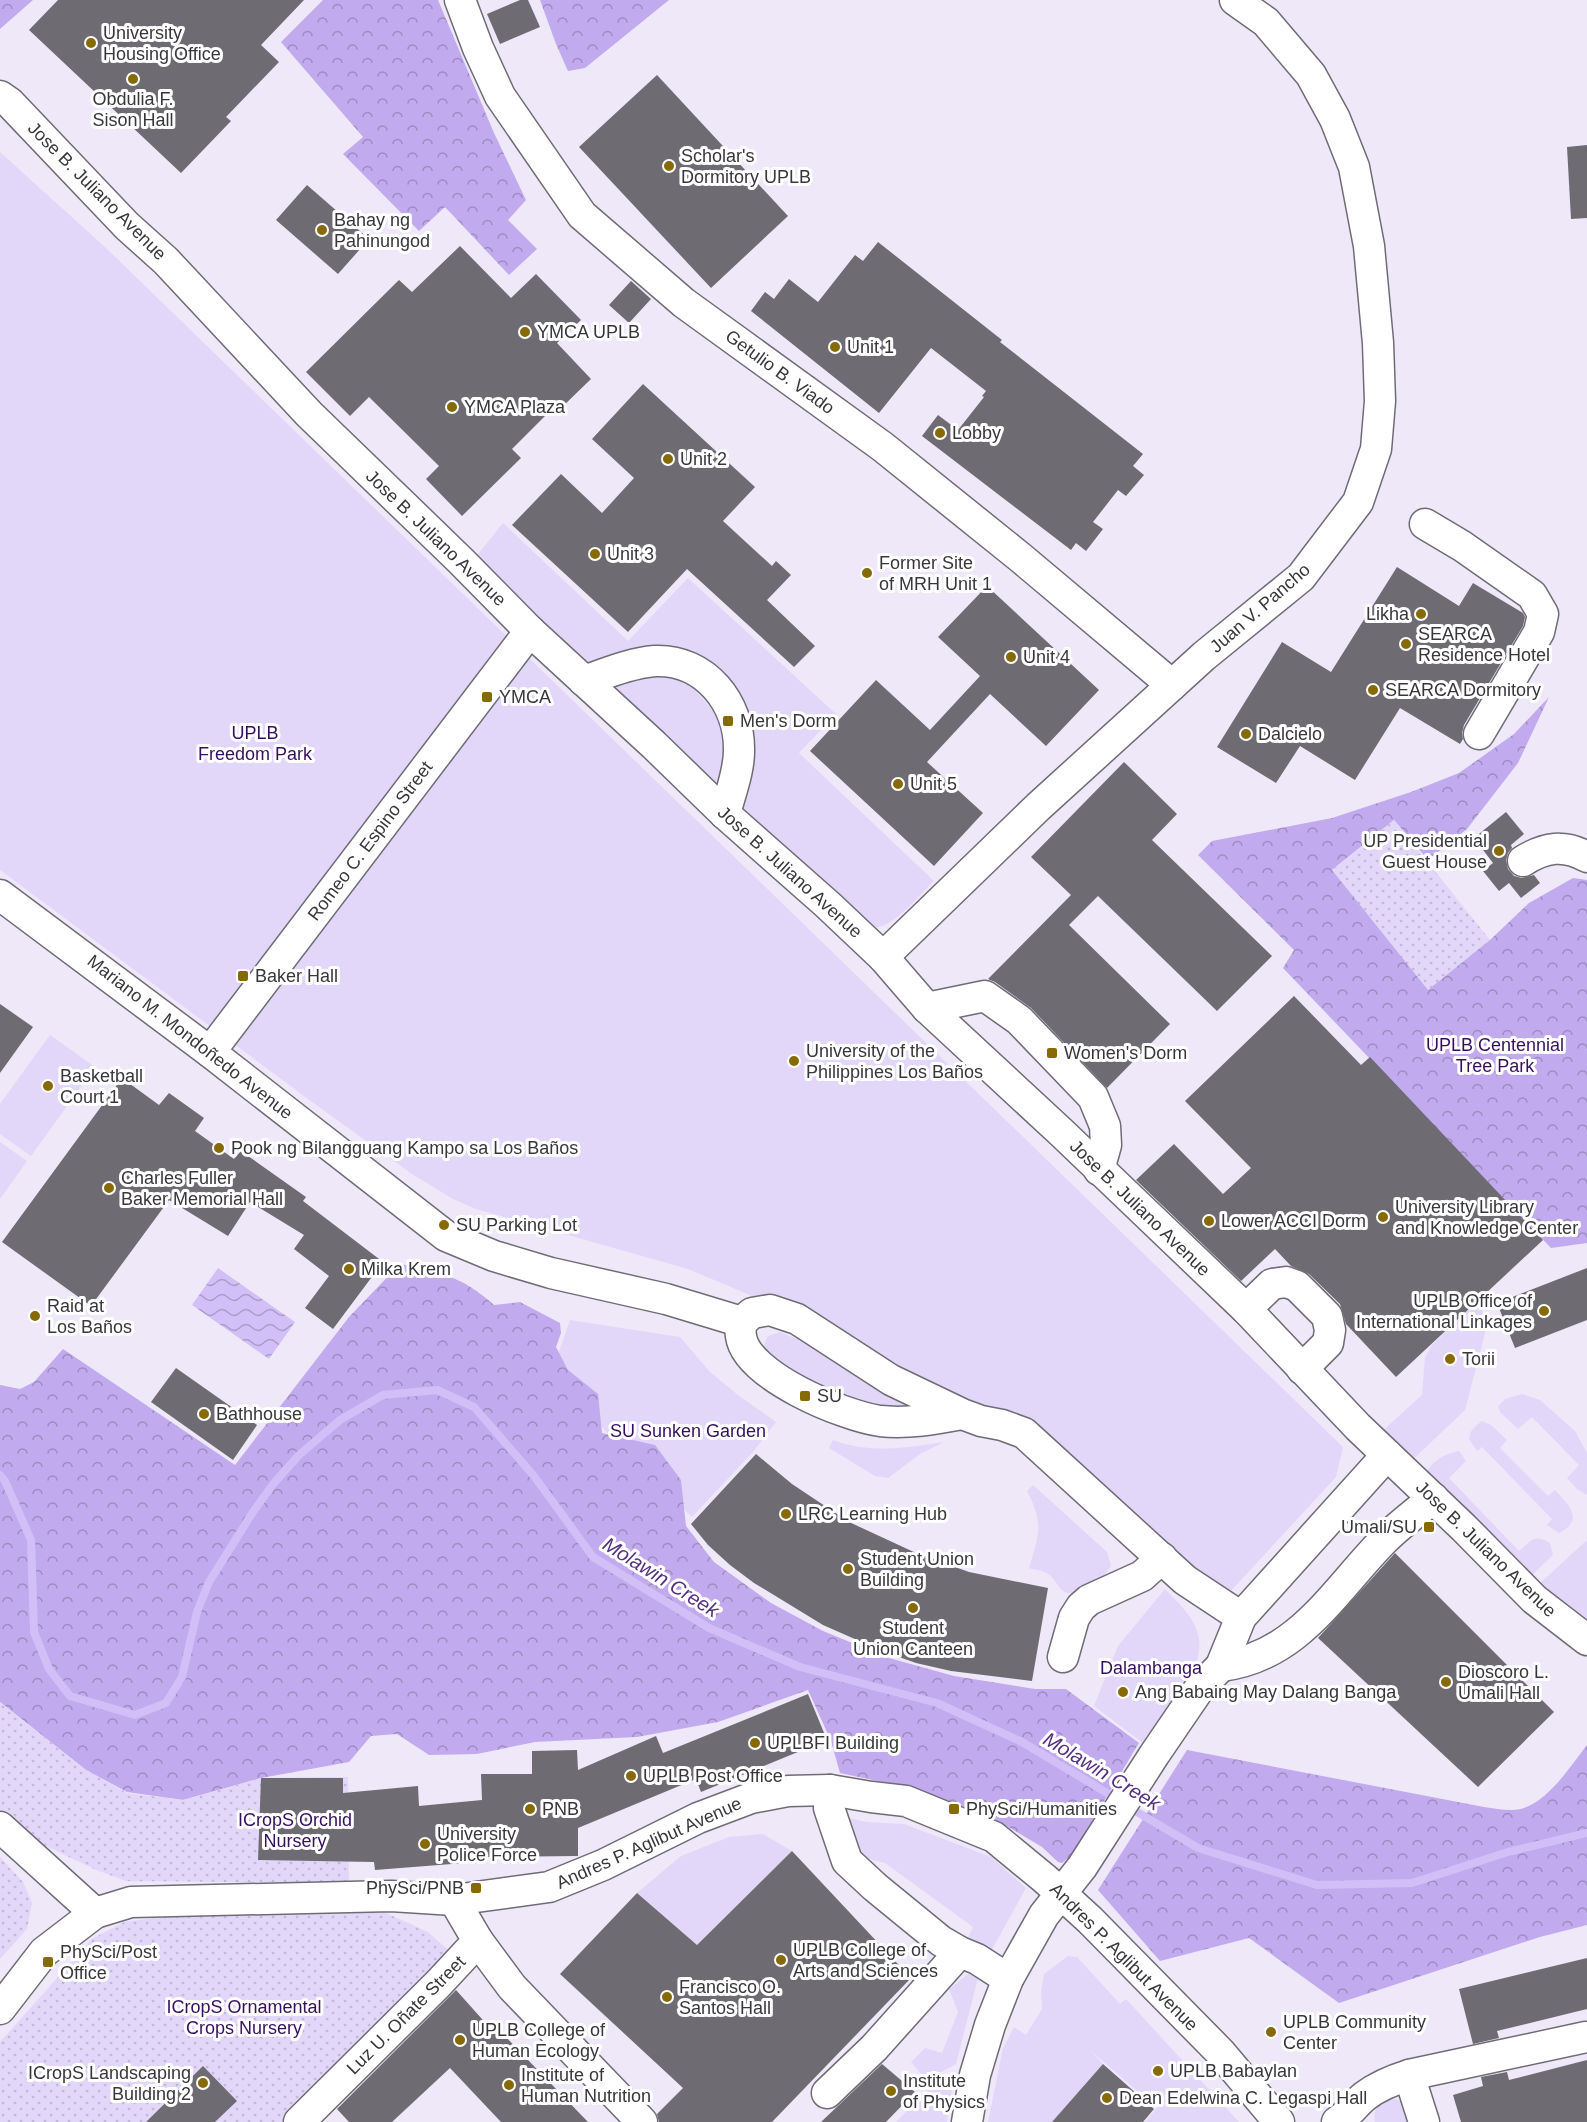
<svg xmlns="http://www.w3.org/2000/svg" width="1587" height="2122" viewBox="0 0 1587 2122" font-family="Helvetica,sans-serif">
	<defs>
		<pattern id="forest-crowns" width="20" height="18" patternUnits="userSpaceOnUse" patternTransform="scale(1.5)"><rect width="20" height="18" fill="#c1aaed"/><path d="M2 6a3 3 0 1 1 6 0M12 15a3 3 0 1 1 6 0" fill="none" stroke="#9e8bc1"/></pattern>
		<pattern id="garden-dots" width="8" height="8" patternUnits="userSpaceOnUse" patternTransform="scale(1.5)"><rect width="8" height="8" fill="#e2d7f9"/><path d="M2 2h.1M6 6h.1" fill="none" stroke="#c3b9d6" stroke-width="1.8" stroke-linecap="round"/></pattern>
		<pattern id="water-waves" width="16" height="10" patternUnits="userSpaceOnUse" patternTransform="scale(1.5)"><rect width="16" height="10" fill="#d2bff7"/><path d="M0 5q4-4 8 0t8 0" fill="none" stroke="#ab9cc9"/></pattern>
	</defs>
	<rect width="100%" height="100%" fill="#f7f4fd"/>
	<rect fill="#eee8f9" x="0" y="0" width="1587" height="2122"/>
	<g fill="#e2d7f9">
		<polygon points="0,152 106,248 1343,1447 1336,1477 1229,1593 1222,1596 1022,1426 942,1404 790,1312 688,1269 476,1209 453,1199 412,1174 312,1102 0,870"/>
		<path d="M503 523 628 641 688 578 836 714 799 753 934 881C920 894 898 923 878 927 874 928 868 926 864 926L739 812 725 685 592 665 475 558Z"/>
		<polygon points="639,672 666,674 693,688 721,720 728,754 716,789 611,687"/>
		<polygon points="50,1035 95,1067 31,1156 0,1134 0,1104"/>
		<polygon points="0,1142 27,1161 0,1199"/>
		<polygon points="1475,1304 1489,1318 1465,1410 1406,1466 1378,1435 1422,1395 1425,1358 1432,1345"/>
		<polygon points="570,1320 680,1337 710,1372 738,1395 776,1422 753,1452 692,1517 610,1437 554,1366"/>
		<path d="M780 1332 797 1339 855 1376 908 1405 911 1410H871L769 1360C764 1350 762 1346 768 1336Z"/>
		<polygon points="1522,1394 1540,1400 1575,1431 1587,1453 1587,1495 1577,1489 1567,1478 1579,1465 1532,1417 1518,1429 1500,1412 1498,1406 1505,1399"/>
		<path d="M1482 1421 1491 1425 1507 1440 1500 1448 1548 1496 1555 1490C1569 1505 1585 1520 1559 1533L1547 1525 1552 1519 1482 1447 1477 1451 1469 1439C1470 1430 1474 1427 1482 1421Z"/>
		<path d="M833 1440C871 1454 905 1448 944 1442L920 1454 888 1478 875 1476 829 1448Z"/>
		<path d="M1459 1451 1466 1461 1449 1478 1519 1551C1531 1541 1534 1533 1550 1543L1553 1555 1528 1579 1425 1477C1429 1462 1444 1454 1459 1451Z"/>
		<path d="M1033 1485 1107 1552 1111 1566 1104 1575 1094 1583 1074 1593C1058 1595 1059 1581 1048 1574 1043 1570 1035 1570 1029 1568 1039 1535 1044 1523 1027 1491Z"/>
		<polygon points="1587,1540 1587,1624 1537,1586"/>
		<path d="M1165 1589C1178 1603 1196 1618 1199 1639 1204 1671 1164 1719 1147 1746L1094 1706 1118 1646Z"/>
		<polygon points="843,1817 867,1822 904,1824 991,1857 1026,1888 989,1955 966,1943 973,1927 885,1863 858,1856"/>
		<polygon points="763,1834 792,1851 697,1945 637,1893 681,1856 729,1837"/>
		<polygon points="1068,1956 1077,1957 1120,2004 1126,1999 1239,2122 1145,2122 1157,2108 1090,2050 1103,2064 1052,2122 988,2122 1003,2048 1014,2027 1026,2035 1042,2009 1041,1991 1044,1974"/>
		<polygon points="968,1974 978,1978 956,2064 926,2080 911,2062 925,2048 942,2053 958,2012 949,1989"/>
		<polygon points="954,2076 947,2122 896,2122 925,2093"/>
		<path d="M1390 2098C1406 2101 1408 2107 1412 2122H1375C1373 2107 1379 2104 1390 2098Z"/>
	</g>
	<g fill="url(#forest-crowns)">
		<polygon points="0,0 33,0 0,29"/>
		<polygon points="323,0 438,0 494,133 526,200 508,220 537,249 509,275 445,207 419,231 343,154 363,137 281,42"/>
		<polygon points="540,0 669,0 585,68 568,71 556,44"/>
		<polygon points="1549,697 1518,763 1467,829 1428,860 1394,820 1332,870 1490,940 1529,903 1573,878 1587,880 1587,1243 1551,1248 1283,968 1294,950 1198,855 1212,841 1332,818 1411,792 1459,773 1514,734"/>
		<path d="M400 1264C441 1273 462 1276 494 1305L520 1302 560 1323 561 1333 556 1347 568 1370 598 1394 602 1433 655 1445 681 1480 686 1526 714 1562 771 1603 823 1631 889 1658 954 1676 1035 1689H1066L1139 1743 1071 1856 1062 1863 1058 1862 1042 1847 1000 1822 952 1802 910 1788 840 1773 831 1741 808 1690 718 1722 637 1737 535 1742 477 1754 429 1755 397 1734 371 1736 349 1762 261 1778 183 1800 127 1792 86 1770 0 1702V1385L20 1389 34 1382 63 1349 235 1465 349 1317Z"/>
		<path d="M1587 1745V1925L1540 1937 1339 2003 1249 1938 1160 1961 1098 1890 1187 1750 1484 1807C1493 1808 1502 1810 1512 1810 1543 1810 1569 1768 1587 1745Z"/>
	</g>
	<g fill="url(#garden-dots)">
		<polygon points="1394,820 1490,940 1428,990 1332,870"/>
		<polygon points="0,1702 86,1770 127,1793 183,1800 261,1778 348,1777 349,1883 126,1881 94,1869 46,1846 0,1810"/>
		<polygon points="0,1857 23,1882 32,1903 27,1929 0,1959"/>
		<polygon points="377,1909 428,1932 455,1956 293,2122 0,2122 0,2042 92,1939 124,1922 162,1917 278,1910"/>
	</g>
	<polygon fill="url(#water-waves)" points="218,1268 295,1322 269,1359 192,1305"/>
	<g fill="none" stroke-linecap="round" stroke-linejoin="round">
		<g stroke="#d2bff7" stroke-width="8">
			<polyline points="0,1475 5,1481 31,1540 34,1632 49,1669 70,1696 135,1715 166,1703 182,1677 197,1612 209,1582 253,1512 274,1483 299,1455 340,1420 383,1395 437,1390 474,1407 534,1476 593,1557 709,1628 800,1667 937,1703 1022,1742 1117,1799"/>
			<polyline points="1127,1806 1198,1848 1317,1885 1412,1883 1508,1852 1587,1833"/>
		</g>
	</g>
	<g fill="#6e6b73">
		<polygon points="58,0 304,0 261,45 279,62 226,117 231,121 181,173 29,30"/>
		<polygon points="520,0 528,0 540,27 500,44 487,14"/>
		<polygon points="657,75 788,216 711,288 579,147"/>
		<polygon points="1587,145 1587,218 1571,219 1567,147"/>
		<polygon points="307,185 369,239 338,274 276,220"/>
		<polygon points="878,242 1002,340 1000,342 1143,454 1133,466 1144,475 1126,496 1118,490 1093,522 1103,529 1086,551 1076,543 1071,550 922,436 938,415 958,430 984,397 982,396 986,391 931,348 879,413 751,311 765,292 774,299 789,279 818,302 855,255 863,261"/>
		<polygon points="460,246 511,298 536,274 581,320 557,343 591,379 559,410 555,406 512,449 521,458 462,516 426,479 439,466 369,397 350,416 306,372 399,280 412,292"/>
		<polygon points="631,281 651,299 629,323 609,305"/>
		<polygon points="643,384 755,487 723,521 772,566 776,561 791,575 767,600 815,646 794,667 687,569 628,632 512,525 561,474 602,513 634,478 592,439"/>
		<polygon points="1397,567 1459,606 1473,583 1523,613 1525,617 1523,626 1464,725 1462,733 1463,739 1460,744 1400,708 1355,780 1300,746 1276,783 1217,747 1282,642 1331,672"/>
		<polygon points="987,586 1099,690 1046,746 990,694 927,762 983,813 934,866 810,751 876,680 930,730 980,676 938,637"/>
		<polygon points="1124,762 1177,814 1152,840 1272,956 1217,1011 1098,896 1069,925 1170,1024 1107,1088 1031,1008 995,982 988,979 1071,895 1031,857"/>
		<polygon points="1506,812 1524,834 1511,845 1512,848 1508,853 1506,860 1508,869 1514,876 1522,878 1534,875 1540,883 1521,898 1509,883 1499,891 1483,871 1493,863 1474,838"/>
		<polygon points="1294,996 1361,1065 1370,1057 1543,1240 1396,1377 1346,1324 1340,1304 1309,1274 1291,1266 1275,1249 1241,1281 1136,1180 1174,1144 1223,1194 1251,1168 1185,1101"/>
		<polygon points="0,1004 33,1027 0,1073"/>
		<polygon points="122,1078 159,1105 169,1093 204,1118 195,1131 234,1159 241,1151 306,1197 303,1201 383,1262 333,1329 305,1308 329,1276 294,1249 304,1235 250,1202 228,1236 169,1200 91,1306 2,1242"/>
		<polygon points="1587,1268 1587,1320 1515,1348 1497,1303"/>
		<polygon points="176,1368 257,1425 233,1460 151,1402"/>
		<polygon points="756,1454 792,1484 849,1522 916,1553 969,1572 1048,1588 1032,1681 951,1671 916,1663 882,1651 823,1625 754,1583 730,1565 708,1545 691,1524"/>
		<polygon points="1395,1553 1554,1712 1478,1787 1318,1638"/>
		<polygon points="808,1694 827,1740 701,1792 696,1779 578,1828 578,1856 477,1857 477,1862 375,1870 374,1862 258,1860 261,1778 343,1778 343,1793 418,1786 419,1806 482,1800 481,1774 532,1774 532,1751 577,1750 578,1770 656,1736 663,1753"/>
		<polygon points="792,1851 911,1978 772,2122 659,2122 657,2114 683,2088 560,1974 637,1893 697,1945"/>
		<polygon points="1587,1958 1587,2009 1497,2031 1499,2038 1473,2044 1459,1989"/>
		<polygon points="456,1990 499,2038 503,2034 588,2122 501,2122 450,2068 392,2122 349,2122 337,2109"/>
		<polygon points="1587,2060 1587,2122 1461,2122 1453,2095 1483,2086 1481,2077 1507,2072 1509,2080"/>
		<polygon points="882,2064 915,2092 886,2122 821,2122"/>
		<polygon points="1103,2064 1154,2109 1143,2122 1052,2122"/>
		<polygon points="203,2066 237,2101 215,2122 146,2122"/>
	</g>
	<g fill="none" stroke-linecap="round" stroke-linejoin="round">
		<defs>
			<g id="minor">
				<polyline points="460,0 478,48 500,96 582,215 684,303 883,447 1021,558 1172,685"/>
				<polyline points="0,96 10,103 127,226 166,261 309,414 461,561 530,631 654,745 725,814 828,905 883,957 927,1008 1062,1133 1246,1309 1358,1427 1464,1528 1534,1599 1587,1640"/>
				<polyline points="1425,524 1462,546 1532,595 1543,614 1539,632 1479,734"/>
				<path d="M584 681C607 673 631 663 655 661 705 659 740 703 739 751 739 772 730 794 725 814"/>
				<path d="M1523 861C1545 847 1564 844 1587 857"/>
				<polyline points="0,895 210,1052 446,1236 494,1256 551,1273 666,1299 742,1322"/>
				<polyline points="883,957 1038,807 1204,656 1301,577 1358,502 1376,449 1380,401 1378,343 1369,246 1354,167 1335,119 1311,75 1266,22 1235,0"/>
				<polyline points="927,1008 985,996 1019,1020 1093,1097 1105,1126 1106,1145 1099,1170"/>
				<polyline points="210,1052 530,631"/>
				<polyline points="1246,1309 1272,1284 1286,1282 1297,1286 1327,1316 1330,1330 1328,1343 1302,1369"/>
				<path d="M962 1414C935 1419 908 1424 880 1421 844 1416 746 1376 741 1336 740 1332 741 1326 742 1322L752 1313 770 1310 797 1319 891 1380 962 1414 981 1421 1002 1425 1024 1433 1185 1580 1241 1617"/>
				<polyline points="1063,1657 1074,1618 1081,1607 1089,1600 1142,1576 1162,1558"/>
				<path d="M1221 1666C1298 1657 1334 1591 1384 1540 1399 1525 1417 1512 1433 1498"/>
				<polyline points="830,1790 829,1808 847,1861 875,1887 941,1941 960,1952 977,1959 1008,1979"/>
				<polyline points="0,1827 95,1913"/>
				<polyline points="478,1941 512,1987 642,2122"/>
				<polyline points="0,2009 44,1952 95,1913 131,1902 391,1896 454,1900 549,1887 603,1865 698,1818 751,1798 788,1791 830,1790 871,1797 906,1801 994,1837 1045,1879 1090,1920 1220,2052 1279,2122"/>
				<polyline points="1409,2075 1424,2122"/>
				<polyline points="827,2093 874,2048 960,1952"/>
				<polyline points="299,2122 438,1984 478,1941 454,1900"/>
				<polyline points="967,2122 975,2075 990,2025 1008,1979 1044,1915 1082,1867 1154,1755 1199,1689 1221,1666 1241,1617 1387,1455"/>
				<path d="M1337 2122C1348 2115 1355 2104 1365 2096 1378 2086 1393 2080 1409 2075L1586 2037"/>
			</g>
		</defs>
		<use href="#minor" stroke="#6f6c75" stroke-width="33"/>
		<use href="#minor" stroke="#fff" stroke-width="30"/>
	</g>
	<g fill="#866a06" stroke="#fff" stroke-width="2">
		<circle cx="91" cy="43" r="6"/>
		<circle cx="133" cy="79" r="6"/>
		<circle cx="669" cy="166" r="6"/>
		<circle cx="322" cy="230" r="6"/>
		<circle cx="525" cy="332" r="6"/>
		<circle cx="835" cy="347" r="6"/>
		<circle cx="452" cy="407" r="6"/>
		<circle cx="940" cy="433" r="6"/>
		<circle cx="668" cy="459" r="6"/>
		<circle cx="595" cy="554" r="6"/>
		<circle cx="867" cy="573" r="6"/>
		<circle cx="1421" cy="614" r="6"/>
		<circle cx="1406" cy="644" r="6"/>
		<circle cx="1011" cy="657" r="6"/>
		<circle cx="1373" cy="690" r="6"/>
		<rect x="481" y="691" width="12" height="12" rx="3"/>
		<rect x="722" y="715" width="12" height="12" rx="3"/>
		<circle cx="1246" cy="734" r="6"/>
		<circle cx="898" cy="784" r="6"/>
		<circle cx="1499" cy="851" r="6"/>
		<rect x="237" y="970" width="12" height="12" rx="3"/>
		<rect x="1046" y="1047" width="12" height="12" rx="3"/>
		<circle cx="794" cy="1061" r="6"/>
		<circle cx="48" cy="1086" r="6"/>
		<circle cx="219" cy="1148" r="6"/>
		<circle cx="109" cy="1188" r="6"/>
		<circle cx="1383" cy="1217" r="6"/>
		<circle cx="1209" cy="1221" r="6"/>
		<circle cx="444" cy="1225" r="6"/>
		<circle cx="349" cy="1269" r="6"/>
		<circle cx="1544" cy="1311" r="6"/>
		<circle cx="35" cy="1316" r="6"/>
		<circle cx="1450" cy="1359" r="6"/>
		<rect x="799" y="1390" width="12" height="12" rx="3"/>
		<circle cx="204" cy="1414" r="6"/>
		<circle cx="786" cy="1514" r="6"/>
		<rect x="1423" y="1521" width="12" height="12" rx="3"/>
		<circle cx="848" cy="1569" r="6"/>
		<circle cx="913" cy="1608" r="6"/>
		<circle cx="1446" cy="1682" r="6"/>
		<circle cx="1123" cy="1692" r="6"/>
		<circle cx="755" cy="1743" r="6"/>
		<circle cx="631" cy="1776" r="6"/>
		<circle cx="530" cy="1809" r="6"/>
		<rect x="948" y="1803" width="12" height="12" rx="3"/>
		<circle cx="425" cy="1844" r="6"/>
		<rect x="470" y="1882" width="12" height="12" rx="3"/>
		<circle cx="781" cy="1960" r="6"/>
		<rect x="42" y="1956" width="12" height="12" rx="3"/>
		<circle cx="667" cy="1997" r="6"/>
		<circle cx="1271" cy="2032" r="6"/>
		<circle cx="460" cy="2040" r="6"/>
		<circle cx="1158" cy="2071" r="6"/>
		<circle cx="203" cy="2083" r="6"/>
		<circle cx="509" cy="2085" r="6"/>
		<circle cx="891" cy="2091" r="6"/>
		<circle cx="1107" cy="2098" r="6"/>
	</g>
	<g text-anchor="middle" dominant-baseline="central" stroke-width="6" stroke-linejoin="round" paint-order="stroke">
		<g font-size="18" fill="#38373b" stroke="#fff" text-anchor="start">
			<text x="103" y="33">University<tspan x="103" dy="21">Housing Office</tspan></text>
			<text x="133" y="99" text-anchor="middle">Obdulia F.<tspan x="133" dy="21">Sison Hall</tspan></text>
			<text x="681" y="156">Scholar's<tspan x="681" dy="21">Dormitory UPLB</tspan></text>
			<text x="334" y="220">Bahay ng<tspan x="334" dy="21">Pahinungod</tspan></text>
			<text x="537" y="332">YMCA UPLB</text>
			<text x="847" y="347">Unit 1</text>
			<text x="464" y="407">YMCA Plaza</text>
			<text x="952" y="433">Lobby</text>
			<text x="680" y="459">Unit 2</text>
			<text x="607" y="554">Unit 3</text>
			<text x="879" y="563">Former Site<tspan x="879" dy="21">of MRH Unit 1</tspan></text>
			<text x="1409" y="614" text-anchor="end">Likha</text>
			<text x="1418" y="634">SEARCA<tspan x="1418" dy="21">Residence Hotel</tspan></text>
			<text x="1023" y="657">Unit 4</text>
			<text x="1385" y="690">SEARCA Dormitory</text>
			<text x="499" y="697">YMCA</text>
			<text x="740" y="721">Men's Dorm</text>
			<text x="1258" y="734">Dalcielo</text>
			<text x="910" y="784">Unit 5</text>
			<text x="1487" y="841" text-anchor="end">UP Presidential<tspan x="1487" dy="21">Guest House</tspan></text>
			<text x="255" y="976">Baker Hall</text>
			<text x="806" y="1051">University of the<tspan x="806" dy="21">Philippines Los Baños</tspan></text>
			<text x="1064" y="1053">Women's Dorm</text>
			<text x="60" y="1076">Basketball<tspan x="60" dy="21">Court 1</tspan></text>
			<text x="231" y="1148">Pook ng Bilangguang Kampo sa Los Baños</text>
			<text x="121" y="1178">Charles Fuller<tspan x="121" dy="21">Baker Memorial Hall</tspan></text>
			<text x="1395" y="1207">University Library<tspan x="1395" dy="21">and Knowledge Center</tspan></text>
			<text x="1221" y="1221">Lower ACCI Dorm</text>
			<text x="456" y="1225">SU Parking Lot</text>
			<text x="361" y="1269">Milka Krem</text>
			<text x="1532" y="1301" text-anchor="end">UPLB Office of<tspan x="1532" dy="21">International Linkages</tspan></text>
			<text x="47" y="1306">Raid at<tspan x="47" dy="21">Los Baños</tspan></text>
			<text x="1462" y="1359">Torii</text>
			<text x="817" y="1396">SU</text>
			<text x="216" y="1414">Bathhouse</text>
			<text x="798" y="1514">LRC Learning Hub</text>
			<text x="1417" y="1527" text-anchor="end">Umali/SU</text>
			<text x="860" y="1559">Student Union<tspan x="860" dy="21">Building</tspan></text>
			<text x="913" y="1628" text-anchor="middle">Student<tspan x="913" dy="21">Union Canteen</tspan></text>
			<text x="1458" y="1672">Dioscoro L.<tspan x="1458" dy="21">Umali Hall</tspan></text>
			<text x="1135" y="1692">Ang Babaing May Dalang Banga</text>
			<text x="767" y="1743">UPLBFI Building</text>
			<text x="643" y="1776">UPLB Post Office</text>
			<text x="542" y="1809">PNB</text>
			<text x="966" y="1809">PhySci/Humanities</text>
			<text x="437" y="1834">University<tspan x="437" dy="21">Police Force</tspan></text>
			<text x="464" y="1888" text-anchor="end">PhySci/PNB</text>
			<text x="793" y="1950">UPLB College of<tspan x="793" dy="21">Arts and Sciences</tspan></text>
			<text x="60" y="1952">PhySci/Post<tspan x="60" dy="21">Office</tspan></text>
			<text x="679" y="1987">Francisco O.<tspan x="679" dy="21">Santos Hall</tspan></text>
			<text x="1283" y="2022">UPLB Community<tspan x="1283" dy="21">Center</tspan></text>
			<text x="472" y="2030">UPLB College of<tspan x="472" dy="21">Human Ecology</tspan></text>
			<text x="1170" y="2071">UPLB Babaylan</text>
			<text x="191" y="2073" text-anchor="end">ICropS Landscaping<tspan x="191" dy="21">Building 2</tspan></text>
			<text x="521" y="2075">Institute of<tspan x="521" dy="21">Human Nutrition</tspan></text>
			<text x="903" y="2081">Institute<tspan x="903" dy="21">of Physics</tspan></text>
			<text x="1119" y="2098">Dean Edelwina C. Legaspi Hall</text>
		</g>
		<g font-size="18" fill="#38373b" stroke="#fff">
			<text transform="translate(97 191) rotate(45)">Jose B. Juliano Avenue</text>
			<text transform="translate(780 372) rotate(36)">Getulio B. Viado</text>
			<text transform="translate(436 538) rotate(44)">Jose B. Juliano Avenue</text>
			<text transform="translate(1260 608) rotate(-41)">Juan V. Pancho</text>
			<text transform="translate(370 841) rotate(-53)">Romeo C. Espino Street</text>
			<text transform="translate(790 872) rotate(42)">Jose B. Juliano Avenue</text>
			<text transform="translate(190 1037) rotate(38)">Mariano M. Mondoñedo Avenue</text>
			<text transform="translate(1140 1208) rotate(44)">Jose B. Juliano Avenue</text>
			<text transform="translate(1486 1549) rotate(44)">Jose B. Juliano Avenue</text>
			<text transform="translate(649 1843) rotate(-24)">Andres P. Aglibut Avenue</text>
			<text transform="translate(1124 1957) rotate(45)">Andres P. Aglibut Avenue</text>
			<text transform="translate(406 2015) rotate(-45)">Luz U. Oñate Street</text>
		</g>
		<g font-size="18" fill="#36105e" stroke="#fff">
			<text x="255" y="733">UPLB<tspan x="255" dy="21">Freedom Park</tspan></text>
			<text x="1495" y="1045">UPLB Centennial<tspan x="1495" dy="21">Tree Park</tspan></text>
			<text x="688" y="1431">SU Sunken Garden</text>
			<text x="1151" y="1668">Dalambanga</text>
			<text x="295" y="1820">ICropS Orchid<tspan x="295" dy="21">Nursery</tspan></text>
			<text x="244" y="2007">ICropS Ornamental<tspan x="244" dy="21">Crops Nursery</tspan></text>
		</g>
		<g font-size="20" font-style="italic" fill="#533180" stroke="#fff">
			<text transform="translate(661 1577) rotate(32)">Molawin Creek</text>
			<text transform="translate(1102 1771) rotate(31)">Molawin Creek</text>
		</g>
	</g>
</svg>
